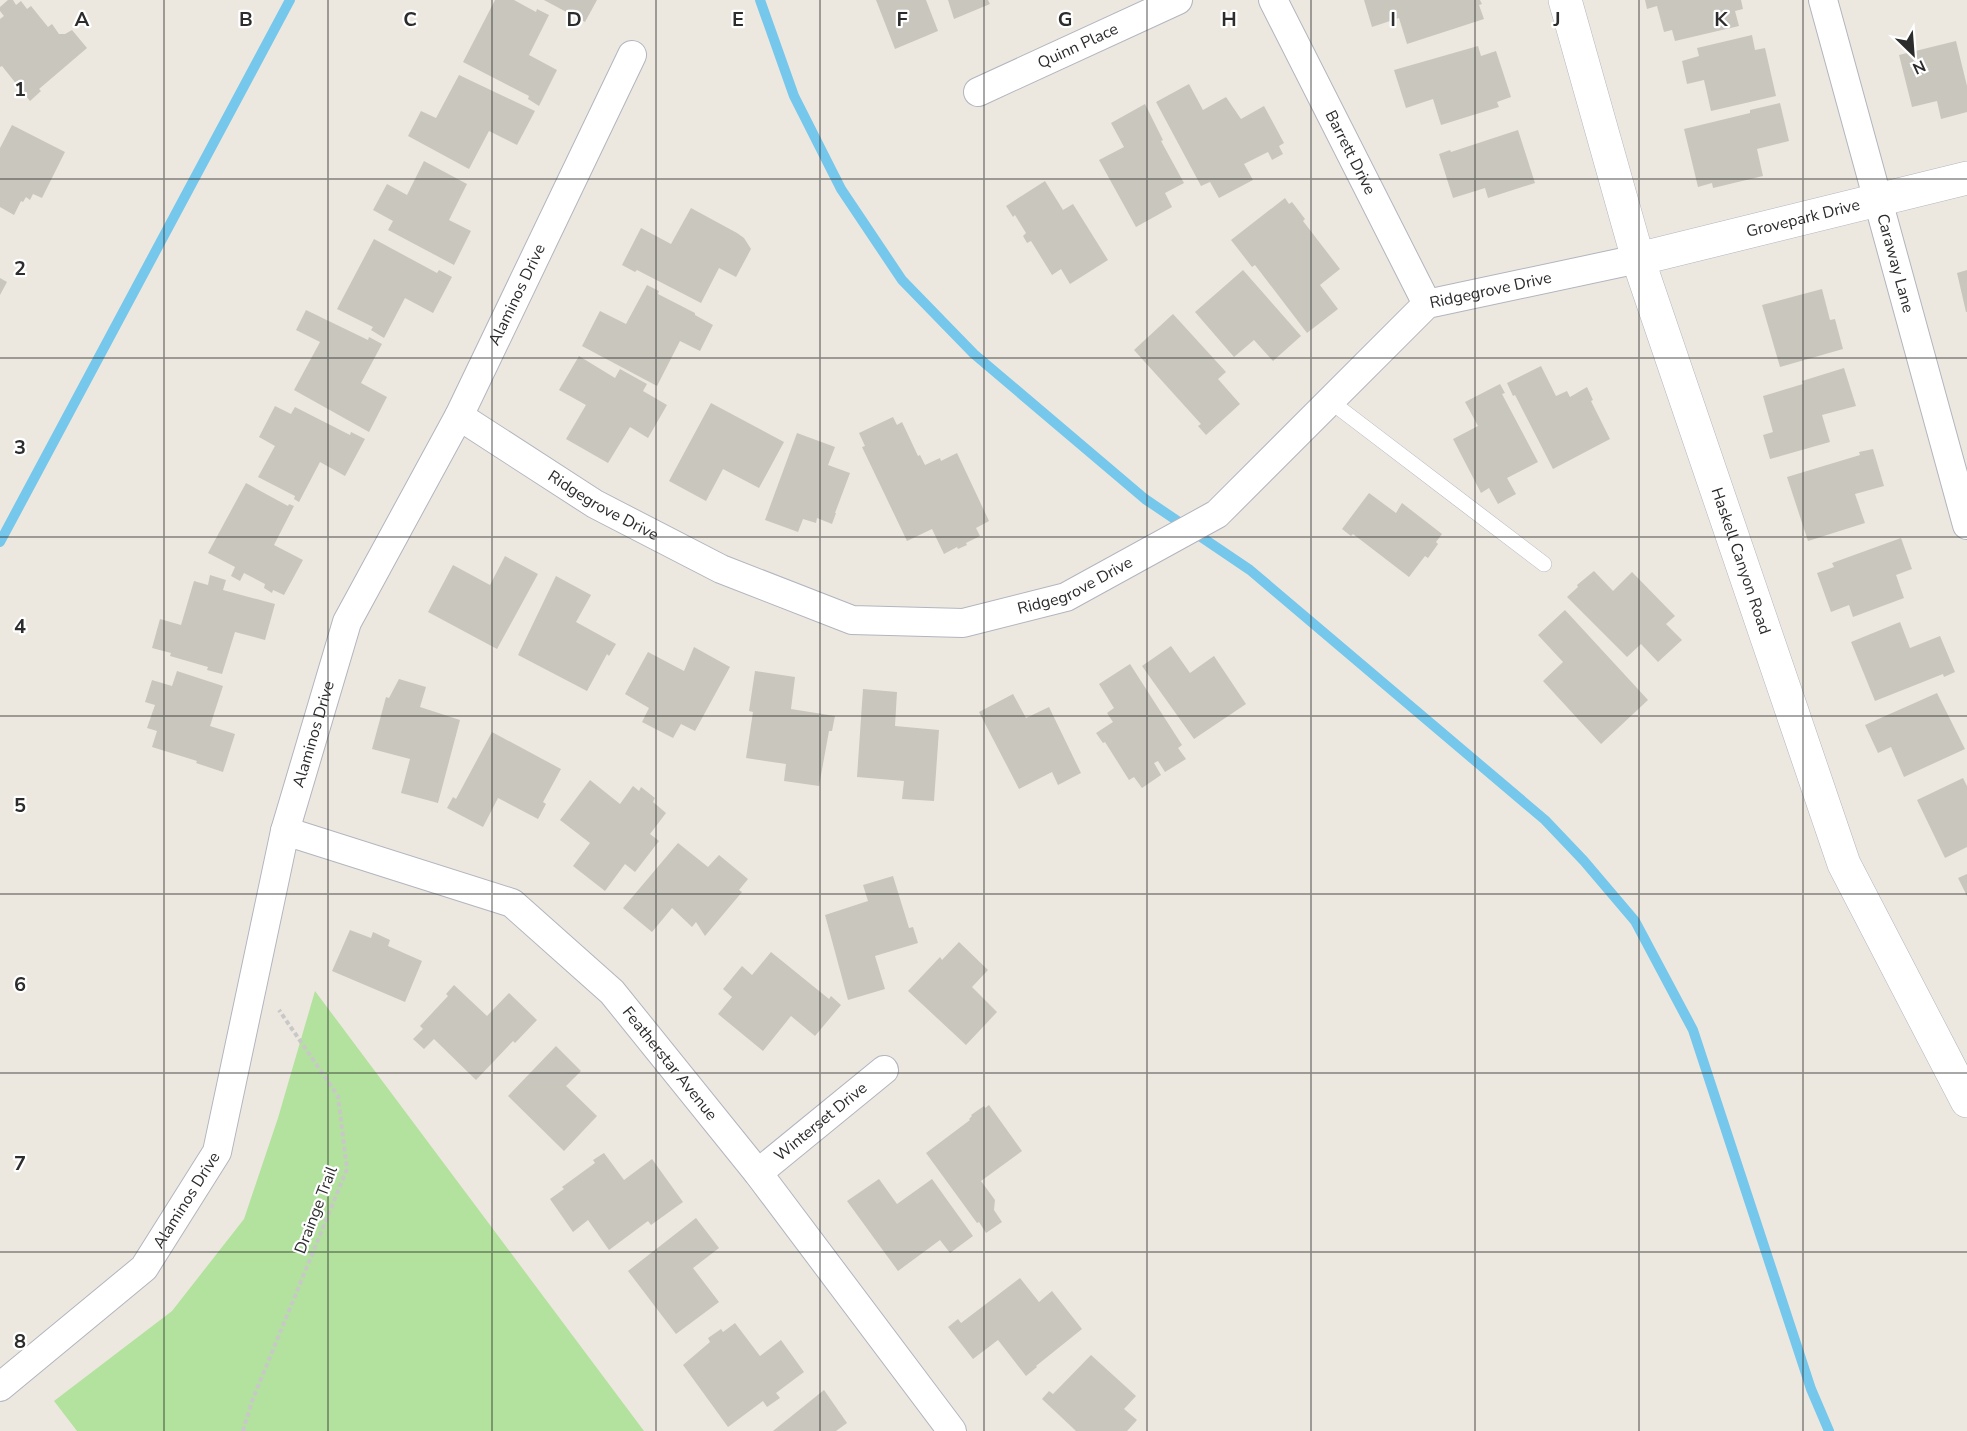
<svg xmlns="http://www.w3.org/2000/svg" width="1967" height="1431" viewBox="0 0 1967 1431" font-family="'Nunito Sans',sans-serif">
	<rect width="100%" height="100%" fill="#ede8df"/>
	<polygon fill="#b2e29d" points="315,991 644,1431 77,1431 54,1401 172,1311 244,1219 278,1118"/>
	<g fill="none" stroke-linecap="round" stroke-linejoin="round">
		<g stroke="#75c7ec" stroke-width="10">
			<polyline points="760,0 794,96 841,189 902,280 974,354 1145,499 1250,570 1545,820 1584,861 1635,921 1693,1030 1811,1389 1829,1431"/>
			<polyline points="0,542 290,0"/>
		</g>
	</g>
	<g fill="#c9c6bd">
		<polygon points="8,0 13,0 16,5 21,1 27,9 31,6 48,27 52,24 59,34 65,34 72,30 87,48 39,89 41,91 30,101 2,66 0,67 0,19 4,16 0,11 0,7"/>
		<polygon points="495,0 514,0 536,12 537,9 549,15 529,55 557,70 539,106 528,99 529,96 463,62"/>
		<polygon points="544,0 597,0 585,22"/>
		<polygon points="876,0 926,0 938,31 895,49"/>
		<polygon points="948,0 988,0 990,4 954,19"/>
		<polygon points="1364,0 1480,0 1482,4 1479,5 1484,19 1407,44 1399,18 1372,27"/>
		<polygon points="1645,0 1741,0 1743,9 1735,11 1739,26 1675,41 1672,30 1664,32 1657,6 1647,9"/>
		<polygon points="1752,35 1755,50 1765,48 1776,96 1711,111 1704,80 1687,84 1682,61 1699,56 1697,48"/>
		<polygon points="1956,41 1967,86 1967,112 1941,119 1937,101 1912,107 1899,55"/>
		<polygon points="1478,46 1481,56 1496,51 1511,97 1497,102 1499,107 1441,125 1433,99 1406,108 1394,70"/>
		<polygon points="459,75 535,111 517,145 489,131 469,169 408,136 421,111 436,118"/>
		<polygon points="1189,84 1203,110 1226,97 1241,119 1264,106 1284,143 1279,146 1283,154 1272,160 1268,152 1244,164 1253,180 1219,198 1210,182 1201,186 1156,102"/>
		<polygon points="1780,103 1789,141 1757,149 1763,176 1713,188 1712,183 1698,187 1684,129 1750,113 1750,110"/>
		<polygon points="1145,104 1163,140 1161,141 1184,183 1165,193 1172,207 1136,227 1099,160 1124,147 1111,123"/>
		<polygon points="12,125 65,152 42,198 33,194 30,200 26,197 23,202 21,201 14,215 0,207 0,148"/>
		<polygon points="1518,130 1535,183 1488,198 1485,188 1453,198 1439,154 1450,150 1451,152"/>
		<polygon points="424,161 467,184 449,220 471,231 454,265 388,230 393,221 373,210 387,184 407,195"/>
		<polygon points="1045,181 1063,210 1073,204 1108,260 1070,284 1061,269 1052,275 1031,241 1027,243 1023,236 1026,233 1015,215 1013,217 1006,206"/>
		<polygon points="1285,198 1289,204 1292,202 1305,219 1303,221 1340,269 1320,285 1338,309 1307,333 1255,265 1252,267 1231,240"/>
		<polygon points="691,208 737,233 744,238 751,249 736,277 719,268 701,303 637,270 635,272 622,265 641,228 671,244"/>
		<polygon points="374,239 437,273 439,270 452,277 433,313 405,298 384,338 371,330 373,327 337,309"/>
		<polygon points="1243,270 1301,336 1273,361 1254,340 1234,357 1195,312"/>
		<polygon points="1967,270 1967,312 1966,312 1957,273"/>
		<polygon points="0,278 7,282 0,295"/>
		<polygon points="647,285 659,291 658,294 695,313 695,315 713,325 700,351 680,341 657,386 582,346 600,311 626,324"/>
		<polygon points="1822,289 1830,320 1835,319 1843,349 1780,367 1762,305"/>
		<polygon points="306,310 368,340 369,337 382,344 361,383 387,397 369,432 294,390 320,342 296,330"/>
		<polygon points="1173,314 1226,372 1218,379 1240,404 1206,435 1198,426 1201,424 1134,350"/>
		<polygon points="579,356 615,378 620,369 647,384 643,391 667,405 648,438 630,427 608,463 566,439 586,405 559,390"/>
		<polygon points="1541,366 1556,396 1567,391 1570,397 1587,387 1593,400 1591,401 1610,439 1553,469 1515,395 1513,396 1507,383"/>
		<polygon points="1844,368 1856,406 1822,415 1830,442 1770,459 1763,435 1773,432 1763,396 1803,384 1802,381"/>
		<polygon points="1500,384 1505,393 1502,394 1538,462 1507,478 1516,494 1498,504 1489,488 1481,493 1453,439 1478,426 1465,402"/>
		<polygon points="711,403 784,442 759,488 723,469 706,501 669,481"/>
		<polygon points="275,406 291,414 295,407 350,435 351,432 365,439 345,476 320,462 299,502 294,499 295,496 258,477 275,446 259,437"/>
		<polygon points="893,417 897,425 902,422 918,456 920,455 925,465 940,458 941,461 957,453 989,521 976,528 980,536 966,543 967,545 958,549 957,547 944,554 932,529 907,541 862,447 865,446 859,433"/>
		<polygon points="797,433 835,447 828,465 850,473 835,513 836,513 832,524 817,518 816,523 803,519 798,532 765,520"/>
		<polygon points="1873,449 1884,486 1855,494 1865,523 1808,541 1787,477 1860,455 1859,452"/>
		<polygon points="246,483 288,506 289,504 294,506 274,545 303,560 284,595 273,590 272,593 264,588 265,584 244,573 240,581 231,576 235,567 208,553"/>
		<polygon points="1369,493 1396,513 1402,503 1442,534 1436,542 1438,544 1428,558 1425,556 1409,577 1353,534 1351,536 1342,529"/>
		<polygon points="1901,538 1912,569 1896,575 1904,598 1853,617 1849,605 1831,612 1817,573 1834,567 1832,563"/>
		<polygon points="505,556 538,574 497,649 428,612 453,565 490,585"/>
		<polygon points="1594,571 1613,591 1632,572 1675,616 1666,624 1682,640 1658,662 1641,644 1627,657 1567,597 1578,587 1577,585"/>
		<polygon points="210,575 226,580 223,590 275,604 265,640 235,632 222,674 207,670 208,667 170,656 171,653 152,648 160,619 181,625 194,581 208,585"/>
		<polygon points="556,576 591,595 576,622 616,644 609,656 607,654 587,691 518,655"/>
		<polygon points="1565,610 1648,700 1601,744 1543,681 1563,662 1538,635"/>
		<polygon points="1900,622 1910,648 1940,636 1955,672 1944,677 1943,674 1875,701 1851,642"/>
		<polygon points="1171,646 1190,673 1214,656 1246,704 1194,739 1142,666"/>
		<polygon points="694,647 730,667 695,731 681,724 673,738 642,722 649,708 625,694 648,652 684,671"/>
		<polygon points="1130,664 1182,745 1178,748 1186,759 1165,772 1158,761 1154,763 1161,775 1142,788 1134,777 1129,780 1105,742 1103,743 1096,733 1113,722 1107,713 1114,708 1099,684"/>
		<polygon points="177,671 223,686 210,726 235,734 223,772 196,763 197,761 152,747 157,731 147,728 155,705 145,702 152,680 172,686"/>
		<polygon points="755,671 795,677 791,709 835,716 832,731 829,731 819,786 784,781 786,764 746,758 753,712 749,711"/>
		<polygon points="399,679 426,687 420,707 460,720 438,803 401,793 410,759 372,749 386,697 389,698"/>
		<polygon points="863,689 897,692 895,726 939,730 934,801 902,799 904,781 857,777"/>
		<polygon points="1937,693 1965,749 1904,777 1891,747 1878,753 1865,725"/>
		<polygon points="1013,694 1026,718 1049,707 1081,773 1058,785 1052,772 1019,789 979,712"/>
		<polygon points="492,732 561,769 543,802 546,804 538,819 498,798 483,827 447,808 453,797 456,799"/>
		<polygon points="1963,778 1967,786 1967,847 1945,858 1917,800"/>
		<polygon points="590,780 620,804 633,786 639,791 641,787 655,798 653,802 666,813 650,834 659,841 635,872 625,864 605,891 573,866 590,843 560,820"/>
		<polygon points="678,843 708,867 719,855 748,879 739,890 742,892 705,936 696,922 692,927 672,908 652,932 623,908"/>
		<polygon points="1967,874 1967,896 1958,878"/>
		<polygon points="893,876 909,928 913,927 918,943 875,956 885,989 848,1000 825,915 868,901 863,885"/>
		<polygon points="350,930 371,938 373,932 390,940 388,946 422,961 405,1002 332,971"/>
		<polygon points="959,942 988,970 972,987 997,1012 966,1045 908,991 940,957 942,960"/>
		<polygon points="771,952 829,999 831,996 841,1005 815,1036 791,1016 763,1051 718,1014 732,997 723,989 742,966 752,975"/>
		<polygon points="454,985 487,1016 509,993 537,1020 515,1043 513,1041 476,1080 434,1039 424,1049 413,1039 423,1029 420,1026 448,996 446,994"/>
		<polygon points="556,1046 581,1071 566,1086 597,1116 564,1151 508,1096"/>
		<polygon points="989,1105 1022,1151 981,1181 995,1200 994,1210 1002,1222 986,1233 979,1222 977,1223 926,1153 970,1120 969,1119 972,1116 971,1115 984,1106 985,1108"/>
		<polygon points="604,1153 624,1180 652,1159 683,1202 651,1225 648,1221 609,1250 588,1220 573,1232 550,1199 564,1189 562,1187 595,1163 593,1160"/>
		<polygon points="879,1179 897,1204 932,1179 973,1236 950,1253 940,1240 898,1271 847,1201"/>
		<polygon points="696,1218 719,1248 693,1268 719,1302 676,1334 628,1271"/>
		<polygon points="1020,1278 1039,1302 1052,1291 1082,1329 1036,1366 1037,1367 1026,1376 998,1340 973,1359 948,1327 958,1319 961,1323"/>
		<polygon points="735,1323 760,1356 781,1340 804,1372 776,1393 780,1398 767,1407 763,1401 728,1427 683,1365 710,1342 708,1338 721,1329 723,1332"/>
		<polygon points="1091,1355 1136,1396 1124,1409 1137,1420 1127,1431 1076,1431 1042,1399 1049,1391 1053,1394"/>
		<polygon points="824,1390 847,1423 836,1431 773,1431"/>
	</g>
	<g fill="none" stroke-linecap="round" stroke-linejoin="round">
		<defs>
			<polyline id="lane" points="1330,401 1544,564"/>
			<g id="street">
				<path id="s1" d="M1273 0 1427 304"/>
				<path id="s2" d="M1823 0 1967 525"/>
				<path id="s3" d="M978 92 1178 0"/>
				<path id="s4" d="M459 416 595 504 721 569 852 620 963 623 1066 597 1217 514 1427 304 1638 259"/>
				<path id="s5" d="M285 831 512 903 612 992 758 1173 952 1431"/>
				<path id="s6" d="M758 1173 884 1070"/>
				<path id="s7" d="M0 1387 144 1268 217 1152 285 831 347 622 459 416 632 55"/>
			</g>
			<g id="secondary">
				<path id="s8" d="M1565 0 1638 259 1844 864 1967 1101"/>
				<path id="s9" d="M1638 259 1967 178"/>
			</g>
		</defs>
		<use href="#lane" stroke="#b2b5bf" stroke-width="16"/>
		<use href="#street" stroke="#b2b5bf" stroke-width="30"/>
		<use href="#secondary" stroke="#b2b5bf" stroke-width="34"/>
		<polyline stroke="#c8c8c8" stroke-width="4" stroke-dasharray="4.5 3" stroke-linecap="butt" points="243,1431 252,1401 347,1169 338,1096 279,1010"/>
		<use href="#lane" stroke="#fff" stroke-width="15"/>
		<use href="#street" stroke="#fff" stroke-width="28"/>
		<use href="#secondary" stroke="#fff" stroke-width="33"/>
	</g>
	<path fill="none" stroke="#2c2c2c" stroke-width="1.5" stroke-opacity="0.55" d="M164 0V1431M328 0V1431M492 0V1431M656 0V1431M820 0V1431M984 0V1431M1147 0V1431M1311 0V1431M1475 0V1431M1639 0V1431M1803 0V1431M0 179H1967M0 358H1967M0 537H1967M0 716H1967M0 894H1967M0 1073H1967M0 1252H1967"/>
	<g text-anchor="middle" dominant-baseline="central" stroke-width="4.5" stroke-linejoin="round" paint-order="stroke">
		<g font-size="16" fill="#2c2c2c" stroke="#fff">
			<text stroke="none"><textPath href="#s3" startOffset="110">Quinn Place</textPath></text>
			<text stroke="none"><textPath href="#s1" startOffset="171">Barrett Drive</textPath></text>
			<text stroke="none"><textPath href="#s9" startOffset="170">Grovepark Drive</textPath></text>
			<text stroke="none"><textPath href="#s2" startOffset="273">Caraway Lane</textPath></text>
			<text stroke="none"><textPath href="#s4" startOffset="1196">Ridgegrove Drive</textPath></text>
			<text stroke="none"><textPath href="#s7" startOffset="1239">Alaminos Drive</textPath></text>
			<text stroke="none"><textPath href="#s4" startOffset="170">Ridgegrove Drive</textPath></text>
			<text stroke="none"><textPath href="#s8" startOffset="588">Haskell Canyon Road</textPath></text>
			<text stroke="none"><textPath href="#s4" startOffset="674">Ridgegrove Drive</textPath></text>
			<text stroke="none"><textPath href="#s7" startOffset="753">Alaminos Drive</textPath></text>
			<text stroke="none"><textPath href="#s5" startOffset="464">Featherstar Avenue</textPath></text>
			<text stroke="none"><textPath href="#s6" startOffset="81">Winterset Drive</textPath></text>
			<text stroke="none"><textPath href="#s7" startOffset="267">Alaminos Drive</textPath></text>
			<text transform="translate(316 1210) rotate(-69)">Drainge Trail</text>
		</g>
	</g>
	<g font-size="20" text-anchor="middle" font-weight="bold" fill="#2c2c2c" stroke="#fff" stroke-width="4.5" stroke-linejoin="round" paint-order="stroke">
		<text x="82" y="26">A</text>
		<text x="246" y="26">B</text>
		<text x="410" y="26">C</text>
		<text x="574" y="26">D</text>
		<text x="738" y="26">E</text>
		<text x="902" y="26">F</text>
		<text x="1065" y="26">G</text>
		<text x="1229" y="26">H</text>
		<text x="1393" y="26">I</text>
		<text x="1557" y="26">J</text>
		<text x="1721" y="26">K</text>
		<text x="20" y="96">1</text>
		<text x="20" y="275">2</text>
		<text x="20" y="454">3</text>
		<text x="20" y="633">4</text>
		<text x="20" y="812">5</text>
		<text x="20" y="991">6</text>
		<text x="20" y="1170">7</text>
		<text x="20" y="1348">8</text>
	</g>
	<g transform="translate(1913 54) rotate(155)" stroke="#ffffff" stroke-width="4.5" paint-order="stroke">
	<path d="M0-4.5L10 22L0 15L-10 22Z" fill="#2c2c2c"/>
	<text y="-9" font-size="16" font-weight="bold" text-anchor="middle" fill="#2c2c2c">N</text>
	</g>
</svg>
